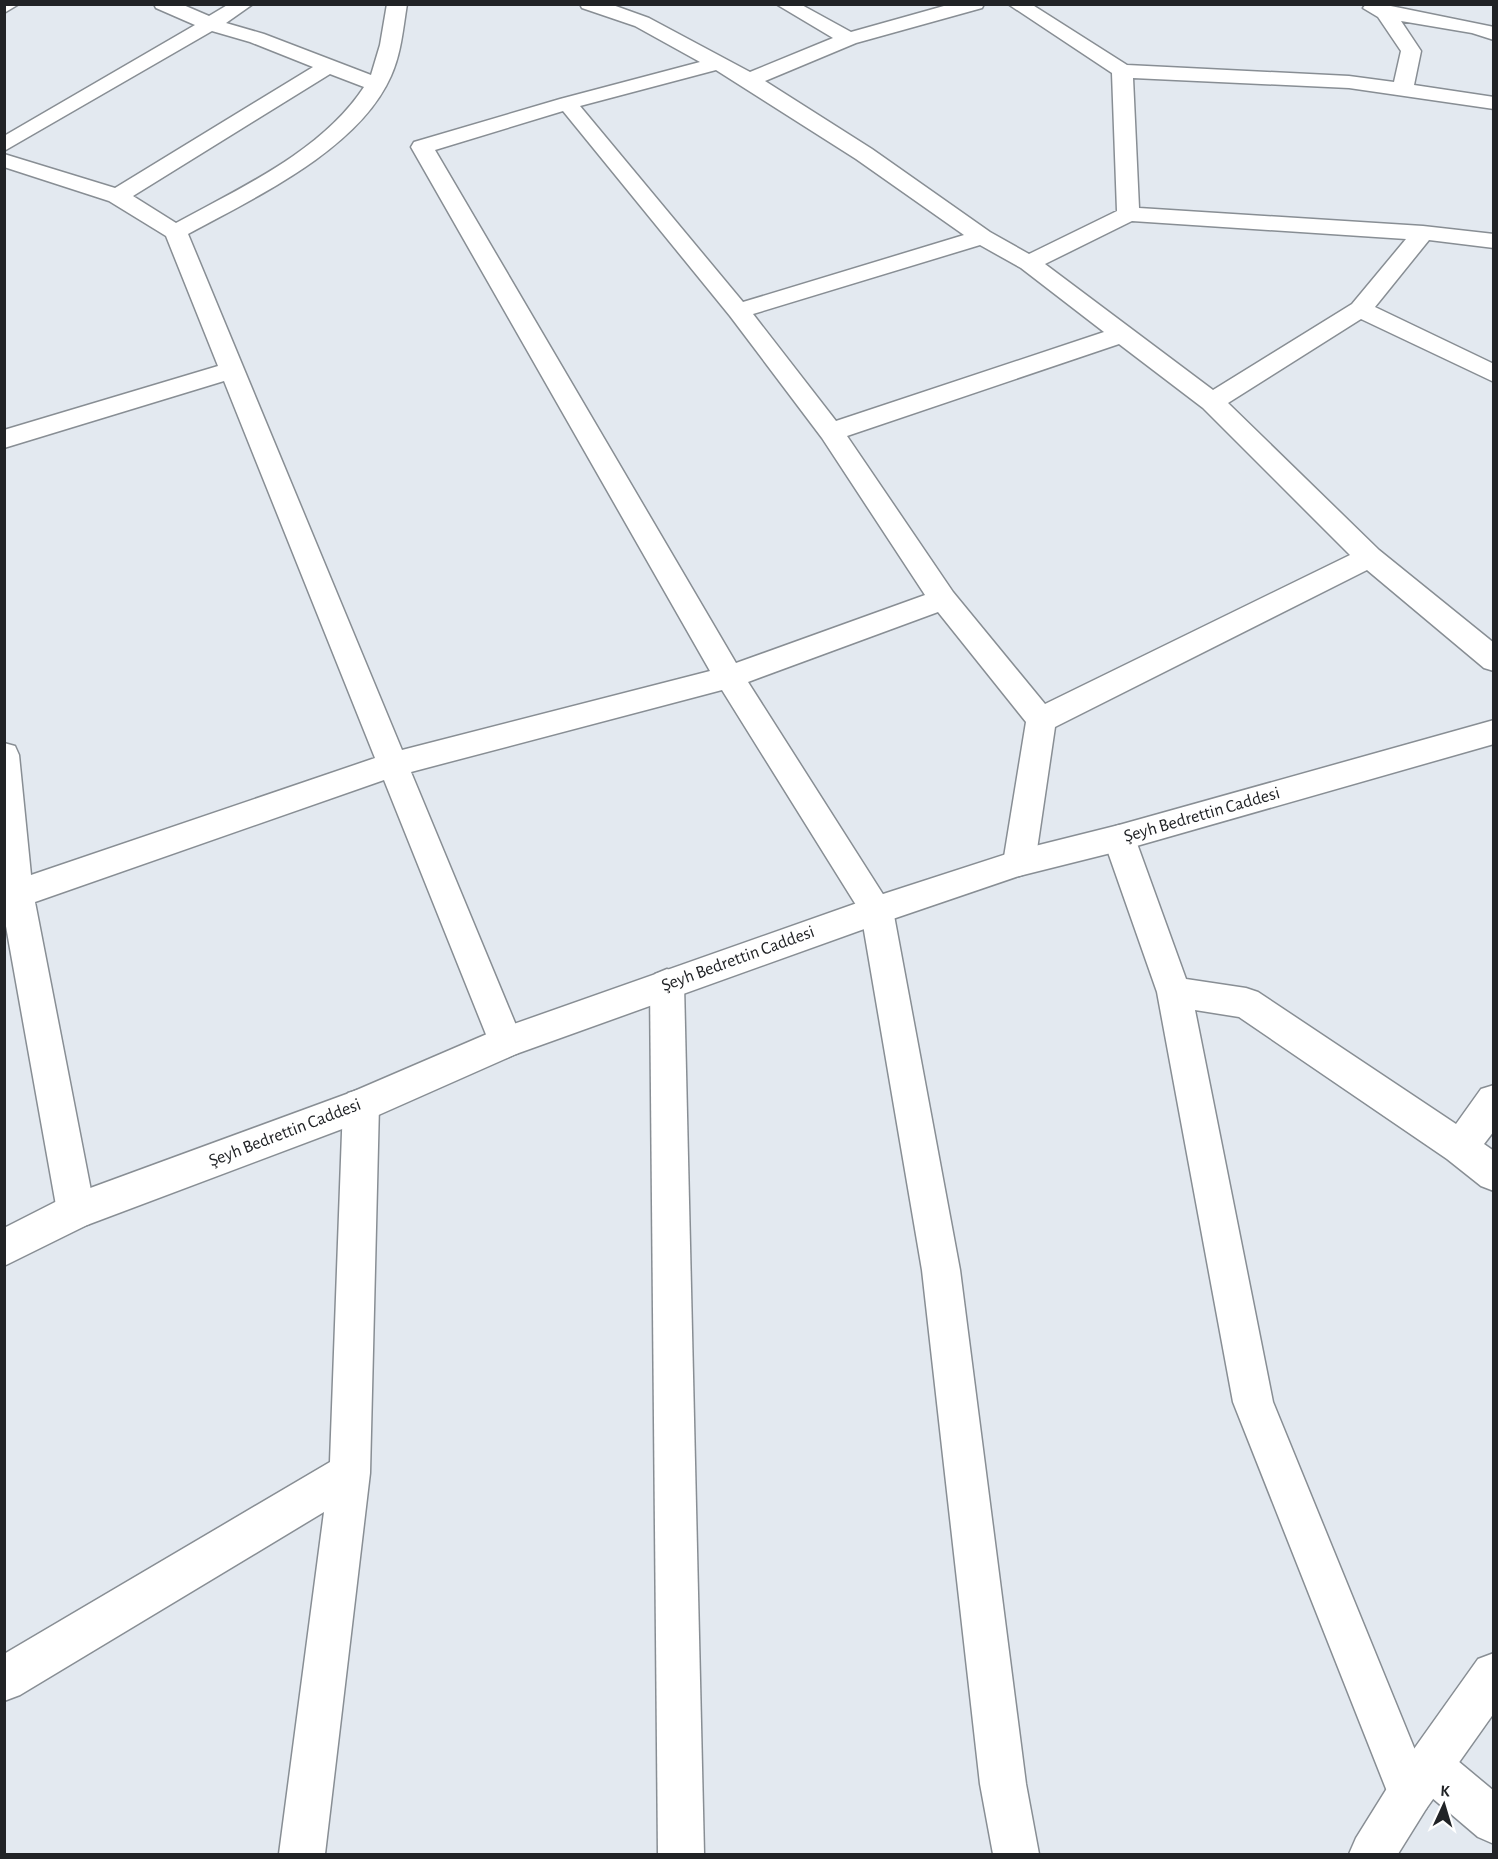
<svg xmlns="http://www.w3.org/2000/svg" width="1498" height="1859" viewBox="0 0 1498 1859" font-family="'Alegreya Sans',sans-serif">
	<rect width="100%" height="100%" fill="#e3e9f0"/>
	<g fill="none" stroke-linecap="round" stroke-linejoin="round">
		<defs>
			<g id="street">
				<polygon points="4,4 19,4 4,13"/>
				<path d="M154 4H181L209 16 229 4H253L226 23 264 34 371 75 380 45 387 4H407C403 29 401 54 391 76 359 149 256 197 188 234L402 750 710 671 411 147 414 142 560 99 700 62 635 26 582 8 580 4H610L649 18 750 72 833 38 776 4H800L851 32 951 4H984L982 8 856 43 765 81 872 149 990 232 1029 254 1117 211 1112 73 1008 4H1031L1127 65 1349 76 1394 82 1401 51 1378 17 1363 8 1366 4H1381L1494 27V40L1472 33 1401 21 1421 51 1414 85 1494 97V109L1349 88 1133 78 1139 208 1423 226 1494 234V248L1429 240 1375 307 1494 364V382L1361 319 1228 403 1379 550 1494 643V671L1484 668 1367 570 1055 727 1035 863 1030 872 1019 876 1008 872 1003 863 1026 722 938 612 748 682 893 910 960 1270 1026 1784 1039 1854H993L980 1784 922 1270 861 913 722 690 411 772 523 1042 518 1053 506 1058 494 1053 489 1042 384 780 35 902 95 1211 89 1224 76 1229 63 1224 57 1211 4 915V743L15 746 19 755 31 875 375 758 224 381 4 448V430L218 366 166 236 109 201 4 167V154L115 188 313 67 250 42 212 31 4 151V136L195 25 156 8ZM716 70 856 159 964 235 743 302 580 106ZM330 74 364 87C322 151 242 187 176 223L133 196ZM563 111 730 316 822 438 925 595 736 663 435 150ZM1132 221 1406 239 1352 304 1213 390 1045 264ZM980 245 1021 268 1104 332 836 421 753 314ZM1119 344 1203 408 1350 555 1045 704 953 592 847 436Z"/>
				<polygon points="1119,825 1130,829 1135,838 1186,979 1246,988 1258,992 1456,1124 1481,1089 1494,1085 1494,1131 1484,1144 1494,1151 1494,1191 1481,1186 1447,1159 1239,1017 1195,1010 1273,1402 1415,1750 1430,1744 1446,1751 1494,1791 1494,1844 1478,1837 1431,1797 1426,1809 1410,1816 1394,1809 1233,1402 1157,992 1103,838 1108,829"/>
				<polygon points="667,969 679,974 684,984 704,1854 658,1854 650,984 655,974"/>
				<polygon points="361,1089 374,1093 379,1105 370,1473 325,1854 279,1854 324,1512 20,1695 4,1701 4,1654 330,1462 343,1105 348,1093"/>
			</g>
			<g id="secondary">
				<polygon points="1494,720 1494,744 1119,851 1019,876 881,923 516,1054 374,1117 87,1225 4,1266 4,1228 63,1198 352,1092 494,1031 877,896 1019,850 1119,825"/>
				<polygon points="1494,1653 1494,1713 1426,1809 1398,1854 1349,1854 1356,1838 1394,1777 1478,1659"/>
			</g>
		</defs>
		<use href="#street" stroke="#888e94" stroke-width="3"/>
		<use href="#secondary" stroke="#888e94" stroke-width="3"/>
		<use href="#street" fill="#fff" fill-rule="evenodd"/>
		<use href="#secondary" fill="#fff" fill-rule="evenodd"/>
	</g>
	<g text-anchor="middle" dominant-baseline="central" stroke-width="5" stroke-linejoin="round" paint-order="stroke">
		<g font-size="18" fill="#212326" stroke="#fff">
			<text transform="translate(1202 815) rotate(-16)">Şeyh Bedrettin Caddesi</text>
			<text transform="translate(738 959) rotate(-20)">Şeyh Bedrettin Caddesi</text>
			<text transform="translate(285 1133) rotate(-21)">Şeyh Bedrettin Caddesi</text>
		</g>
	</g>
	<rect width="1498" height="1859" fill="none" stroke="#212326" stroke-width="12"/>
	<g transform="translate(1444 1805) rotate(4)" stroke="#ffffff" stroke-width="4.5" paint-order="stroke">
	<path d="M0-4.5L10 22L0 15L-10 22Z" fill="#212326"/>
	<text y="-9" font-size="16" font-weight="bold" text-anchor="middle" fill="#212326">K</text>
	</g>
</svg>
